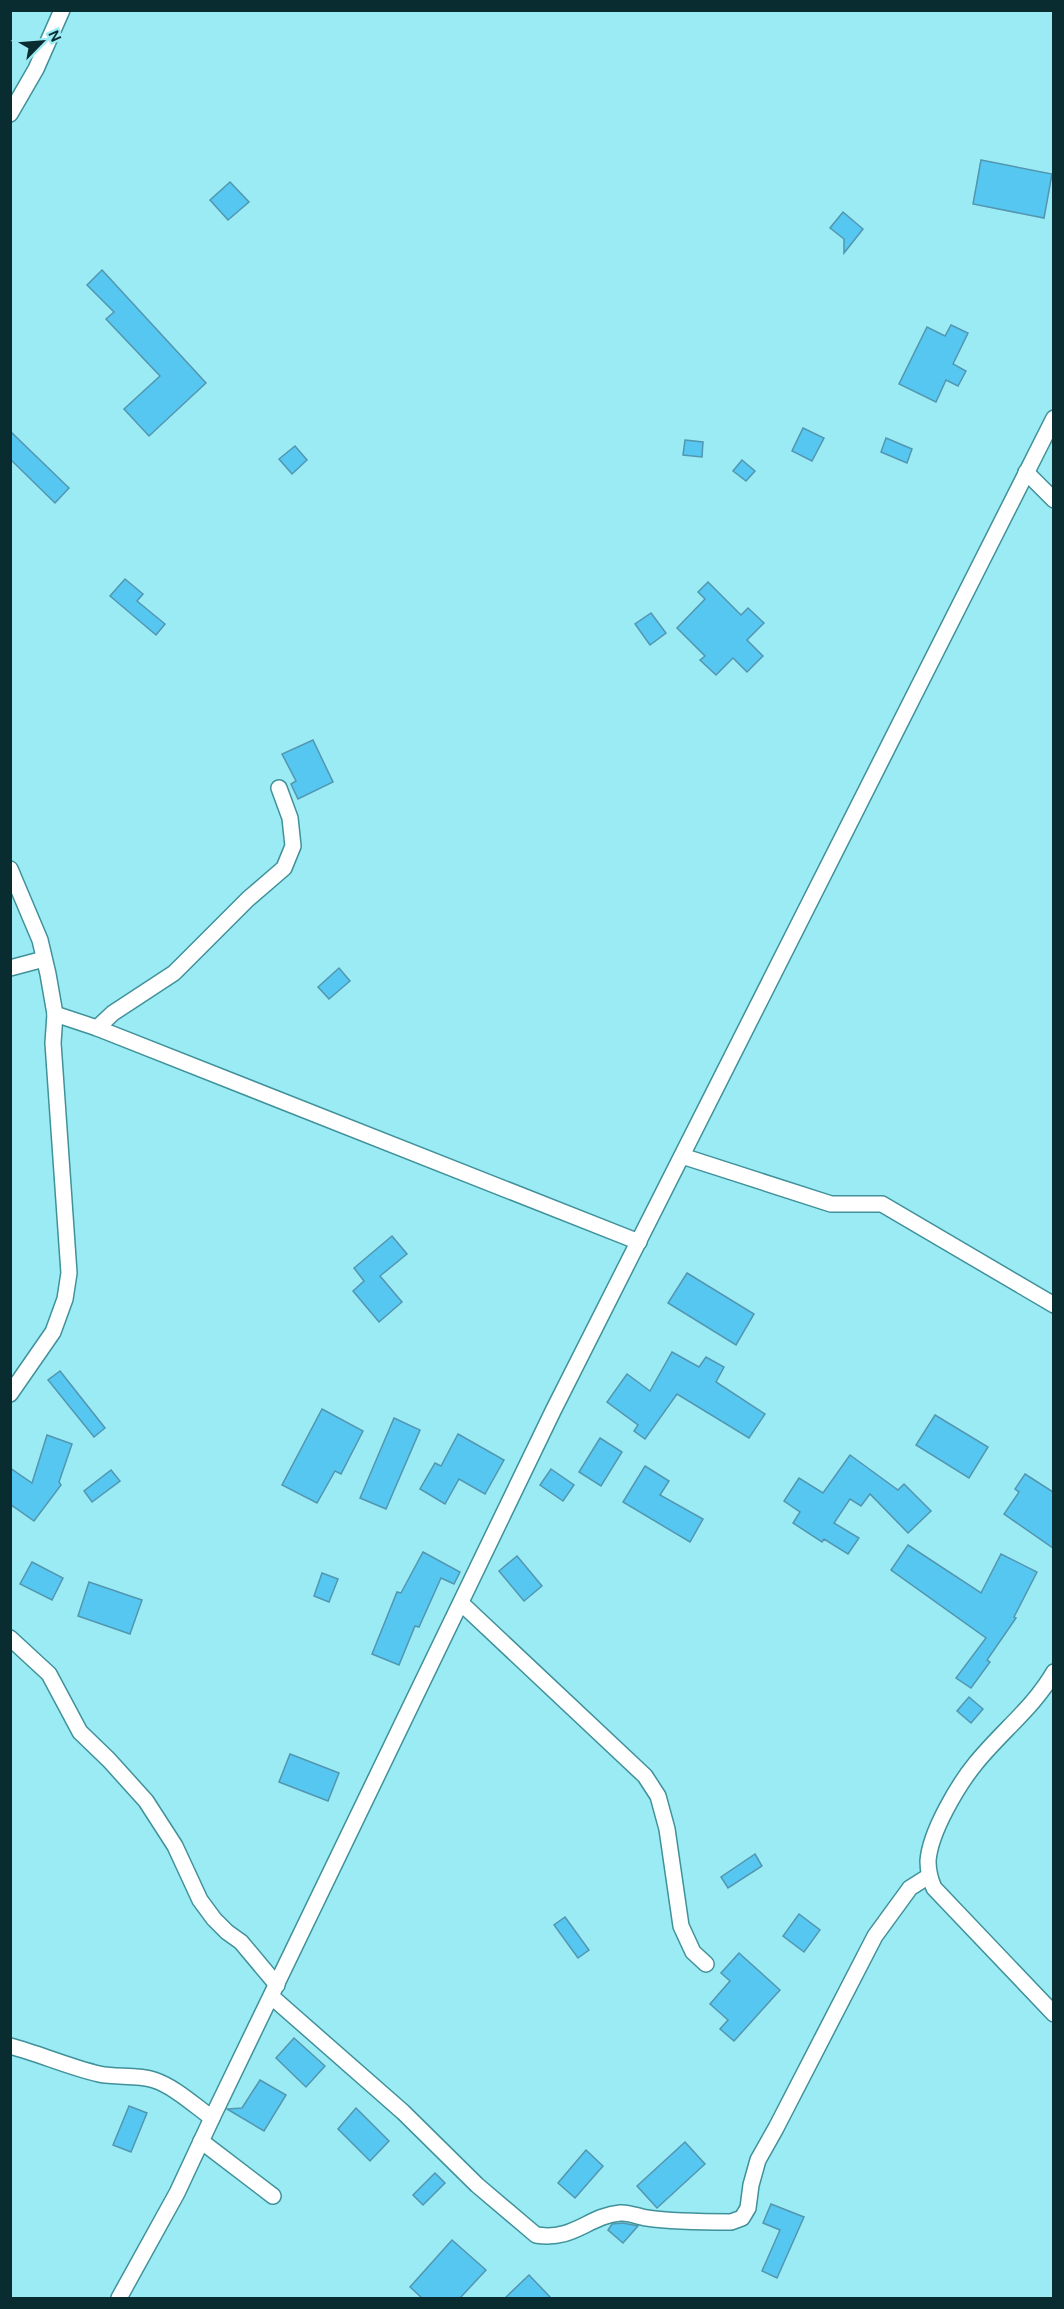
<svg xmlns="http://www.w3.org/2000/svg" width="1064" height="2309" viewBox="0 0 1064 2309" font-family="Karla,sans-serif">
	<rect width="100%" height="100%" fill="#9bebf5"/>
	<g fill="#55c7f1" stroke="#5396b0" stroke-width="1.5">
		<polygon points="981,160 1052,174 1044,218 973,204"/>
		<polygon points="230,182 249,202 228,220 210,200"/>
		<polygon points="843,212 863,229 844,253 844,239 830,228"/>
		<polygon points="102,270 206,383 149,436 124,409 160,376 106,319 114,312 87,285"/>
		<polygon points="951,325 968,333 953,364 966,371 958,386 946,380 936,402 899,384 927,327 945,336"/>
		<polygon points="803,428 824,438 812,461 792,451"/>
		<polygon points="10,431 69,488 55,503 10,459"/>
		<polygon points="886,438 912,449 907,463 881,452"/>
		<polygon points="685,440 703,442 702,457 683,455"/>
		<polygon points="295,446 307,460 292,474 279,459"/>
		<polygon points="742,460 755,471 746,481 733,471"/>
		<polygon points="125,579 143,594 137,601 165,624 156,635 110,596"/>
		<polygon points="708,582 741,615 748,608 764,623 747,640 763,656 747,672 733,658 716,675 700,660 705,656 677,628 705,599 698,592"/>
		<polygon points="651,613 666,633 650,645 635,624"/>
		<polygon points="313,740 333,782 298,799 291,784 296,781 282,754"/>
		<polygon points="339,968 350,981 329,999 318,987"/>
		<polygon points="392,1236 407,1254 380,1276 402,1302 379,1322 353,1291 364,1281 354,1268"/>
		<polygon points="687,1273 754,1314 736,1345 668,1303"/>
		<polygon points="672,1352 699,1367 706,1357 724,1367 716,1382 765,1414 749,1438 677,1394 645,1439 634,1431 638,1425 607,1402 627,1374 650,1391"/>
		<polygon points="60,1371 105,1428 94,1437 48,1380"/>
		<polygon points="322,1409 363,1431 341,1474 335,1471 317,1503 282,1485"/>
		<polygon points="935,1415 988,1447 969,1478 916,1445"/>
		<polygon points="394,1418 420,1430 386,1509 360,1498"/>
		<polygon points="458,1434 504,1460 485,1494 459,1479 445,1504 420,1489 435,1463 441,1466"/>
		<polygon points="47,1435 72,1444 59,1482 61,1485 34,1521 10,1504 10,1468 32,1483"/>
		<polygon points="600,1438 622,1452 601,1486 579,1472"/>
		<polygon points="850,1455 898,1490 904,1484 931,1511 908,1533 870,1494 861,1506 850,1499 834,1523 859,1538 848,1554 824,1539 822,1542 793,1523 800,1512 784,1501 799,1478 823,1493"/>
		<polygon points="645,1466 669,1481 660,1495 703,1519 690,1542 623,1502"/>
		<polygon points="551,1469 574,1485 563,1501 540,1485"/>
		<polygon points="111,1470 120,1481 92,1502 84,1491"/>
		<polygon points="1025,1474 1053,1492 1053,1548 1004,1514 1019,1492 1015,1489"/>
		<polygon points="908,1545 981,1593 1001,1554 1037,1572 1014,1617 1016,1618 987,1660 990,1662 971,1688 956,1678 986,1638 891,1570"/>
		<polygon points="423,1552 460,1572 454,1584 441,1578 419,1627 415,1626 399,1665 372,1654 397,1592 401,1593"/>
		<polygon points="517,1556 542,1586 524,1601 499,1571"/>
		<polygon points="32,1562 63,1578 52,1600 20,1584"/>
		<polygon points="322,1573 338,1579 329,1602 314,1596"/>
		<polygon points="89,1582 142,1600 130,1634 78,1616"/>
		<polygon points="969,1697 983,1709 971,1723 957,1711"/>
		<polygon points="290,1754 339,1773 328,1801 279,1782"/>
		<polygon points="755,1854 762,1866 728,1888 721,1877"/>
		<polygon points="799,1914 820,1930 804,1952 783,1936"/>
		<polygon points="565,1917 589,1950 578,1958 554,1925"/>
		<polygon points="739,1953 780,1990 734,2041 720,2029 728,2020 710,2004 730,1981 721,1973"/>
		<polygon points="294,2038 325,2066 306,2087 276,2058"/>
		<polygon points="260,2080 286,2095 264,2131 227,2109 242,2108"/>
		<polygon points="129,2106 147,2113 131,2152 113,2145"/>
		<polygon points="356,2108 389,2141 370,2161 338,2129"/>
		<polygon points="685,2142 705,2164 657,2208 637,2186"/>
		<polygon points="586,2150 603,2166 575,2198 558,2183"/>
		<polygon points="435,2173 445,2183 423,2205 413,2195"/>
		<polygon points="771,2204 804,2217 777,2278 762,2271 780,2230 763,2223"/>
		<polygon points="623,2223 638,2226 623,2243 608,2230 612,2224"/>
		<polygon points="452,2240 486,2270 460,2298 422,2298 410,2287"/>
		<polygon points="529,2275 551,2298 505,2298"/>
	</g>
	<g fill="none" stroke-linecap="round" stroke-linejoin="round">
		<defs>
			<g id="street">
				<polyline points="10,114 36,69 62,10"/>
				<polyline points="1026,472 1054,500"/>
				<polyline points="10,869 40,940 48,974 55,1014 53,1043 69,1273 65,1299 53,1332 10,1394"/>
				<polyline points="10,968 44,959"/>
				<polyline points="55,1014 97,1028 639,1242"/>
				<polyline points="97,1028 113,1013 174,973 248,899 284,868 293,846 290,818 279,788"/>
				<polyline points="682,1156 831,1204 882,1204 1054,1305"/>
				<polyline points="461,1603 645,1776 658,1796 667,1829 681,1926 693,1952 706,1964"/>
				<polyline points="10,1638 49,1674 80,1732 109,1760 146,1801 175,1846 200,1900 214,1919 227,1932 241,1942 277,1985"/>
				<path d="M1054 1672C1034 1707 1002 1731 976 1763 958 1785 930 1832 928 1861 928 1871 930 1879 934 1888L1054 2014"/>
				<path d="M272 1997 403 2112 477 2185 536 2235C574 2241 588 2216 620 2213 629 2212 638 2217 647 2218 674 2222 703 2222 731 2222L742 2218 748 2208 751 2185 758 2160 776 2128 875 1936 910 1888 929 1876"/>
				<path d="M10 2046C40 2054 69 2067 99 2074 117 2078 136 2074 154 2080 175 2087 194 2105 212 2118"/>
				<polyline points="201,2141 273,2196"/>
				<polyline points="119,2298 177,2193 212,2118 553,1411 1054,418"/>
			</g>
		</defs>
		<use href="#street" stroke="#40919a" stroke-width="18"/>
		<use href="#street" stroke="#fff" stroke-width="15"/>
	</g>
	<rect width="1064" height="2309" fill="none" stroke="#092c30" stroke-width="24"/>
	<g transform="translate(42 42) rotate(65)" stroke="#9bebf5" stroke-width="4.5" paint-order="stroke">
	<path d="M0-4.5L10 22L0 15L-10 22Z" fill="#092c30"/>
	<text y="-9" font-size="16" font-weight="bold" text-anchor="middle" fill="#092c30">N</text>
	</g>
</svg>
